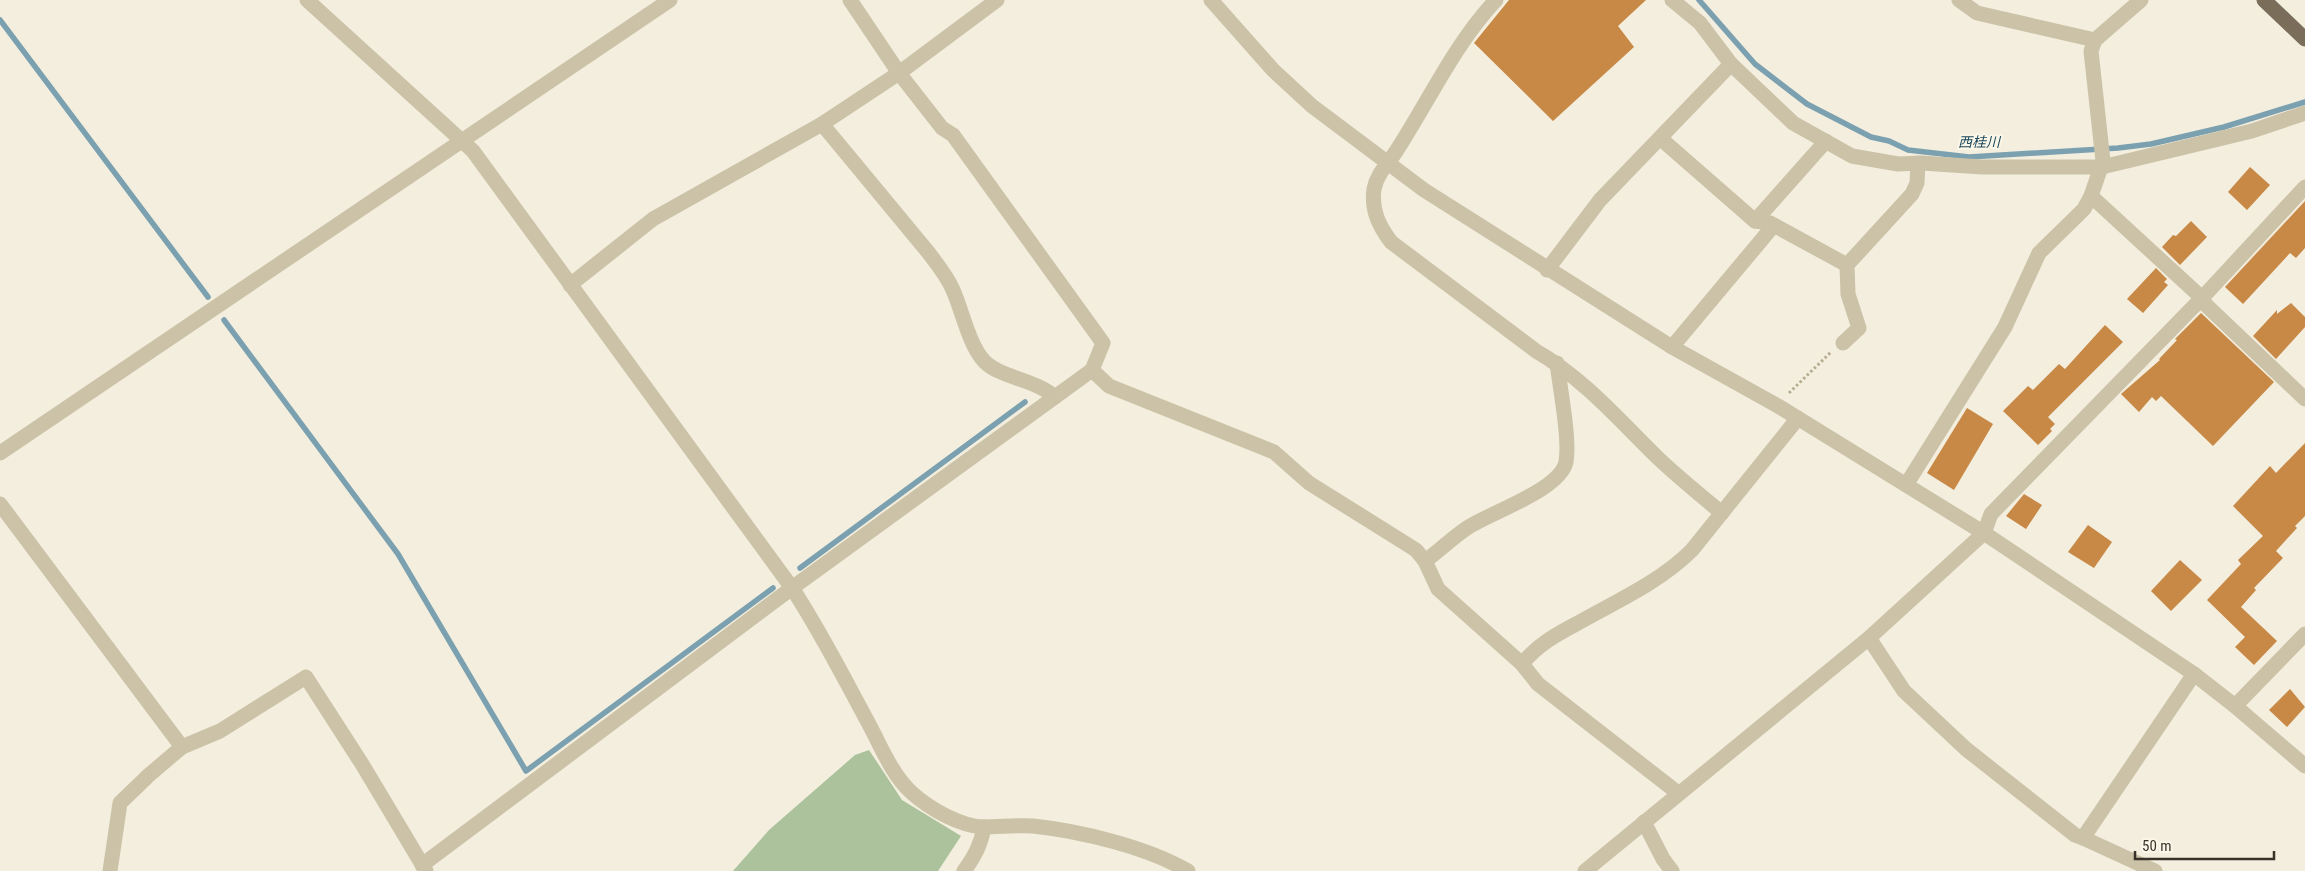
<svg xmlns="http://www.w3.org/2000/svg" width="2305" height="871" viewBox="0 0 2305 871" font-family="'Roboto Condensed','Noto Sans JP',sans-serif">
	<rect width="100%" height="100%" fill="#f3eedd"/>
	<polygon fill="#abc29c" points="869,750 902,800 961,836 938,871 733,871 769,830 855,755"/>
	<g fill="none" stroke-linecap="round" stroke-linejoin="round">
		<g stroke="#7ba0b0" stroke-width="5.5">
			<polyline points="1699,0 1755,64 1807,104 1871,137 1889,141 1908,150 1969,157 2118,148 2151,144 2224,127 2305,102"/>
			<polyline points="0,20 208,297"/>
			<polyline points="224,320 398,554 526,771 773,588"/>
			<polyline points="800,568 1025,402"/>
		</g>
	</g>
	<g fill="#c88846">
		<polygon points="1509,0 1646,0 1618,26 1634,47 1553,121 1474,43"/>
		<polygon points="2250,167 2270,185 2247,210 2228,192"/>
		<polygon points="2305,201 2305,248 2296,258 2290,253 2243,304 2225,287"/>
		<polygon points="2191,221 2207,237 2180,265 2162,247 2173,235 2176,236"/>
		<polygon points="2156,268 2167,279 2164,282 2168,285 2143,313 2127,299"/>
		<polygon points="2291,303 2305,317 2305,327 2276,359 2253,336 2277,310 2277,314"/>
		<polygon points="2201,313 2274,382 2213,446 2161,396 2156,401 2152,397 2139,412 2121,394 2160,360 2159,359 2177,340 2175,339"/>
		<polygon points="2105,325 2123,342 2048,417 2055,424 2050,429 2052,431 2038,445 2003,411 2028,386 2033,390 2059,364 2065,369"/>
		<polygon points="1967,408 1993,424 1954,490 1927,473"/>
		<polygon points="2305,443 2305,516 2295,526 2297,528 2276,551 2283,558 2254,588 2256,590 2241,607 2277,641 2254,665 2235,647 2245,637 2207,600 2241,564 2238,560 2263,536 2233,506 2270,466 2276,473"/>
		<polygon points="2024,494 2042,505 2026,529 2006,516"/>
		<polygon points="2088,525 2112,542 2094,568 2068,552"/>
		<polygon points="2180,560 2202,580 2171,611 2151,591"/>
		<polygon points="2290,689 2305,707 2287,727 2269,710"/>
	</g>
	<g fill="none" stroke-linecap="round" stroke-linejoin="round">
		<polyline stroke="#b7ac92" stroke-width="3" stroke-dasharray="2.5 2.5" stroke-linecap="butt" points="1789,393 1831,352"/>
		<g stroke="#cbc2a8" stroke-width="15">
			<path d="M307 0 473 151 792 588C821 632 845 680 870 726 882 749 893 776 912 793 930 809 960 826 983 827 1000 827 1016 825 1033 826 1080 831 1147 847 1188 871"/>
			<polyline points="1211,0 1273,70 1312,106 1424,190 1672,347 1778,406 1984,533 2194,674 2235,706 2305,766"/>
			<path d="M1496 0C1454 45 1430 99 1397 150 1389 163 1377 173 1374 189 1371 210 1379 226 1391 242L1536 351C1583 378 1619 420 1658 458 1678 477 1700 495 1722 513"/>
			<polyline points="1672,0 1700,23 1731,64 1793,123 1852,156 1898,164 1922,163 1982,167 2102,167 2252,131 2305,113"/>
			<polyline points="1959,0 1977,13 2095,40"/>
			<polyline points="2141,0 2095,40 2091,51 2103,161 2091,196 2202,298 2206,305 2305,399"/>
			<path d="M822 124 928 252C937 264 947 276 953 290 962 310 969 345 984 361 1000 378 1035 379 1055 397"/>
			<polyline points="1660,138 1755,221 1770,223 1847,265"/>
			<polyline points="1755,221 1826,141"/>
			<polyline points="1547,270 1600,200 1731,64"/>
			<polyline points="570,285 653,219 822,124 899,73 997,0"/>
			<polyline points="1843,343 1859,328 1848,294 1847,265 1912,194 1917,183 1918,163"/>
			<polyline points="1672,347 1774,225"/>
			<polyline points="1092,370 1109,386 1274,452 1309,483 1416,550 1425,561 1438,589 1522,664 1538,684 1678,793"/>
			<polyline points="0,453 670,0"/>
			<polyline points="1906,485 2005,327 2039,253 2084,209 2091,196"/>
			<polyline points="0,504 182,747"/>
			<path d="M1425 561C1439 551 1452 538 1467 528 1491 512 1560 490 1566 462 1570 439 1560 388 1557 363"/>
			<polyline points="1869,638 1904,691 1966,749 2075,835 2083,838 2194,674"/>
			<path d="M1522 664C1537 645 1557 634 1578 623 1617 601 1660 582 1692 550L1798 418"/>
			<polyline points="2235,706 2305,634"/>
			<polyline points="1644,822 1663,859 1672,871"/>
			<polyline points="2083,838 2155,871"/>
			<polyline points="422,865 792,588 1092,370 1103,343 953,135 942,128 899,73 850,0"/>
			<polyline points="110,871 120,803 149,775 182,747 220,731 306,677 362,764 426,871"/>
			<path d="M964 871C975 856 981 844 984 827"/>
			<polyline points="1585,871 1869,638 1984,533 1991,514 2202,298 2305,187"/>
		</g>
		<polyline stroke="#7a6d59" stroke-width="15" points="2264,0 2305,39"/>
	</g>
	<g text-anchor="middle" dominant-baseline="central" stroke-width="4" stroke-linejoin="round" paint-order="stroke">
		<g font-size="14" font-style="italic" fill="#1d465a" stroke="#faf7e9">
			<text x="1979" y="142">西桂川</text>
		</g>
	</g>
	<path d="M2135 851v8h139v-8" fill="none" stroke="#383229" stroke-width="2.5"/>
	<text x="2142" y="851" font-size="15" fill="#383229" stroke="#faf7e9" stroke-width="4" paint-order="stroke">50 m</text>
</svg>
